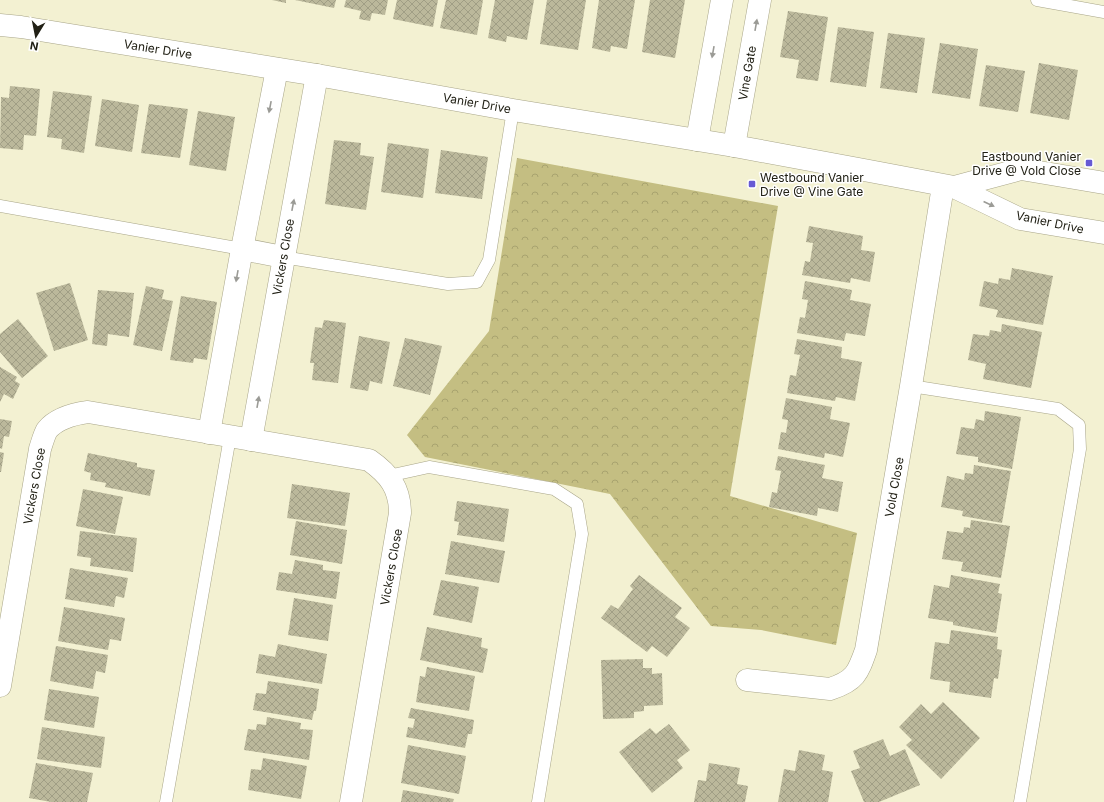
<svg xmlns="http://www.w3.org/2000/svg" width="1104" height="802" viewBox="0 0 1104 802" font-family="Inter,sans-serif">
	<defs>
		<pattern id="park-crowns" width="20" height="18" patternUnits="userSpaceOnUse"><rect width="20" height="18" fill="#c4be82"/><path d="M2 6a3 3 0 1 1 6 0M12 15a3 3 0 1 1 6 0" fill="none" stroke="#a8a36f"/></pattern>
		<pattern id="building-cross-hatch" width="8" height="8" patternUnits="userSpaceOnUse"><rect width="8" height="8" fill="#bbb89b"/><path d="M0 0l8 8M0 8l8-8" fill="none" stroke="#a09e85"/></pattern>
	</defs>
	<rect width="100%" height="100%" fill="#f3f1d2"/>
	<polygon fill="url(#park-crowns)" points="517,158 778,206 730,496 857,533 836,645 761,630 711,626 610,494 425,457 407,435 489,331"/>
	<g fill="url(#building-cross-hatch)">
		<polygon points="272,0 286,0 286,3"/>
		<polygon points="295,0 336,0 334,8"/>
		<polygon points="346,0 388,0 385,15 372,13 370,21 359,19 361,11 344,7"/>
		<polygon points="397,0 438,0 433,27 393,19"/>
		<polygon points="446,0 483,0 477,35 440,28"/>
		<polygon points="495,0 534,0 527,40 507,36 506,42 488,38"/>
		<polygon points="547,0 586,0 578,50 540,44"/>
		<polygon points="599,0 635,0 627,49 611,46 610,52 592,48"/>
		<polygon points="650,0 685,0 675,58 642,52"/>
		<polygon points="788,11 828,17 818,81 796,78 799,60 780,57"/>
		<polygon points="838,27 874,32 866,87 830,82"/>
		<polygon points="888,33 925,38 917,93 880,88"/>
		<polygon points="940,43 978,49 970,99 932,93"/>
		<polygon points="1039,63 1078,70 1069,120 1030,113"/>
		<polygon points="986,65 1025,71 1018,112 979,106"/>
		<polygon points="10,86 40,89 36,136 24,135 23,150 0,148 1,97 9,98"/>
		<polygon points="53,91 92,96 84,153 61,149 62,139 47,137"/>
		<polygon points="102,99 139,105 132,152 95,146"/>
		<polygon points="149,104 188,109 180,158 141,153"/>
		<polygon points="198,111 235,117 226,171 189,165"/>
		<polygon points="334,140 361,143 360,155 374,157 366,210 325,204"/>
		<polygon points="388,143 429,149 423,198 381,192"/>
		<polygon points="441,150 488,157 482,199 435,193"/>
		<polygon points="809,226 863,236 861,250 875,252 870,282 851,278 850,283 802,275 805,261 810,262 813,243 806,242"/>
		<polygon points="1012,268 1053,276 1043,325 996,317 998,310 979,306 984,281 998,284 999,278 1010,280"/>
		<polygon points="805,281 852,290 850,300 871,304 865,336 846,333 844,341 797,333 800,317 805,318 808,300 802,299"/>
		<polygon points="70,283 88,340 54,351 36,293"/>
		<polygon points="146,286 164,290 162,299 173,301 162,351 133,345"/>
		<polygon points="98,290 134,293 129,337 108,334 107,346 92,344"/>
		<polygon points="181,296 217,302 207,360 194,358 193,363 170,360"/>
		<polygon points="18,319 48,356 22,378 0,352 0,334"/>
		<polygon points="324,320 346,323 338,383 312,380 314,363 310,363 315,327 322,328"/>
		<polygon points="1002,324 1042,332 1031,388 983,379 986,364 968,360 973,334 989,336 990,330 1001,332"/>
		<polygon points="359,336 390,342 382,384 370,381 368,391 350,388"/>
		<polygon points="405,338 442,346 430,395 393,386"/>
		<polygon points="797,339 842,347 841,358 862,362 855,401 836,397 835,401 787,393 790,375 796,376 800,355 794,354"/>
		<polygon points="0,367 17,377 15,381 20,384 13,399 4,394 0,402"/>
		<polygon points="786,398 832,407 830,419 850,423 843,457 825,453 824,458 778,449 781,432 786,433 788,420 782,419"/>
		<polygon points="985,411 1021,417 1012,469 978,462 978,457 956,454 961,427 974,429 976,419 984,421"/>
		<polygon points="0,419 12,421 9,437 4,436 2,449 0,448"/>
		<polygon points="0,452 4,453 1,472 0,472"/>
		<polygon points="88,453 137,463 137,467 155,470 150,496 105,487 106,483 90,480 91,473 84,471"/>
		<polygon points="778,456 825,465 822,478 843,482 838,512 818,508 817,516 769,507 772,492 777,493 781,471 775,470"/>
		<polygon points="974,465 1011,471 1002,523 962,516 963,511 941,507 947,476 964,480 965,473 973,474"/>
		<polygon points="292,484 350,493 345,526 287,518"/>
		<polygon points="83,489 123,497 115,534 76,526"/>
		<polygon points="457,501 509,509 504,542 457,535 459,522 454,521"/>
		<polygon points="971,520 1010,526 1001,578 961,571 963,562 942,559 947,531 963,533 964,527 970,528"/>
		<polygon points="296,521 347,530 342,564 290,555"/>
		<polygon points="80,531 137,538 133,572 90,566 91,558 77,556"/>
		<polygon points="451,541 505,551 499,583 445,574"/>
		<polygon points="295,560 323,565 323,570 340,572 336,599 276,590 279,572 292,574"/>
		<polygon points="70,568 128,578 124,598 116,596 114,607 65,599"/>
		<polygon points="639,575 682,608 675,617 690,628 667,657 652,646 647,652 601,618 611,605 618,609 633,589 630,586"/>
		<polygon points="951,575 1000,584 998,593 1002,594 996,633 953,625 953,622 928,618 934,585 949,588"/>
		<polygon points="441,580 479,587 472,623 433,615"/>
		<polygon points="294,598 333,605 328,641 288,635"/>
		<polygon points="64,607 125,618 121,641 110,639 108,650 58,641"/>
		<polygon points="427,627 482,638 481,647 488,649 483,673 420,660"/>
		<polygon points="951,630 998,637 997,649 1002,650 998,679 994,678 991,698 949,692 950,682 930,679 935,642 949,644"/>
		<polygon points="278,644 327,654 322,684 256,673 259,654 275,657"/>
		<polygon points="56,646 108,655 105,673 96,671 93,689 50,681"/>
		<polygon points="643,659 643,668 652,668 652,674 662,673 663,705 644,706 644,711 634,712 634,718 603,719 601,660"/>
		<polygon points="427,667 475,676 469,711 416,702 420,676 425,677"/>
		<polygon points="268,681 319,689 316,711 314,711 312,720 253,710 256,693 266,694"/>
		<polygon points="49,689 99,697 94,728 44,720"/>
		<polygon points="943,702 980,738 941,779 906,745 912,740 899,727 921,704 931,714"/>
		<polygon points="411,708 474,720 472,734 468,734 465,748 406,737 408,727 413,728 415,719 408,718"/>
		<polygon points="267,717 301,723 300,729 313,730 309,760 244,750 248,729 256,730 257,724 266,725"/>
		<polygon points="669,724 690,750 677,760 683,768 652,793 619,752 650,728 656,734"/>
		<polygon points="42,727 105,737 101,768 37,759"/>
		<polygon points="883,739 890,756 905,749 920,785 879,802 864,802 851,771 860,768 853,751"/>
		<polygon points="408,745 466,756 459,794 401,783"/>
		<polygon points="799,750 825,755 822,770 833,772 828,802 778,802 784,769 795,771"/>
		<polygon points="263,758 307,766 301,799 248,790 251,769 261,770"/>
		<polygon points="36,763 93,773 87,802 51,802 29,798"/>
		<polygon points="709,763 740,768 737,784 748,786 745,802 694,802 698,780 706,781"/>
		<polygon points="403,790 454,799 453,802 401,802"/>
	</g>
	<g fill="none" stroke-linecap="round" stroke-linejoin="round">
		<defs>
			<g id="lane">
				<polyline points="1037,0 1104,12"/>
				<polyline points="0,206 242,249"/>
				<polyline points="283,257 448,284 477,282 489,260 513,110"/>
				<polyline points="911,386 1058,409 1079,425 1080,449 1020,802"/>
				<polyline points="388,476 429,467 554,489 577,504 582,534 538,802"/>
				<polyline points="166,802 230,437"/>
			</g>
			<g id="street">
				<polyline points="697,140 722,0"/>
				<polyline points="734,146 760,0"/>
				<polyline points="242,249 283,257"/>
				<polyline points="209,433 242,249 277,69"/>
				<polyline points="251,440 317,75"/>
				<path d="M747 680 830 689C855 681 858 673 866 650L911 386 943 186"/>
				<path d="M0 686 40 449C42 443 44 435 47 430 57 418 73 414 88 412L369 460C389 474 400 488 400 513L351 802"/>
			</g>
			<g id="secondary">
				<polyline points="0,25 21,27 317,75 513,110 734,146 864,170 954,187 1020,219 1104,233"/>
				<polyline points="954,187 1021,169 1104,183"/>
			</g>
		</defs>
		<use href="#lane" stroke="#a8a588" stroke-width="13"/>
		<use href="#street" stroke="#a8a588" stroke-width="23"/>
		<use href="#secondary" stroke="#a8a588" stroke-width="23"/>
		<use href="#lane" stroke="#fff" stroke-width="12"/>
		<use href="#street" stroke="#fff" stroke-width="22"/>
		<use href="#secondary" stroke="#fff" stroke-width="22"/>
	</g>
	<defs><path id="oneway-solid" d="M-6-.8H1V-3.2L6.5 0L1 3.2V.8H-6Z"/></defs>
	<g fill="#9b9b96">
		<use href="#oneway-solid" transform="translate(756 25) rotate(-80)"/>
		<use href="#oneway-solid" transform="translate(713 52) rotate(100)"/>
		<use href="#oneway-solid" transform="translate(270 107) rotate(101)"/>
		<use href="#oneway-solid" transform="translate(989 204) rotate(25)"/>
		<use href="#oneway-solid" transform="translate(293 205) rotate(-79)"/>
		<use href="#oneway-solid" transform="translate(237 276) rotate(100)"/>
		<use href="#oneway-solid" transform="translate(258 402) rotate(-80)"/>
	</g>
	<g fill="#675ad4" stroke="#fff" stroke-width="1.5">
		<rect x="1085" y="159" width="8" height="8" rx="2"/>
		<rect x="748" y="180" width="8" height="8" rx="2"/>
	</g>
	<g text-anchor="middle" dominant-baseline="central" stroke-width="3" stroke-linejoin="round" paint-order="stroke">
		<g font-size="12" fill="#212015" stroke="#fff">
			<text transform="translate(158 49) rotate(9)">Vanier Drive</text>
			<text transform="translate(747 73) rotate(-80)">Vine Gate</text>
			<text transform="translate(477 103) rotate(10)">Vanier Drive</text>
			<text transform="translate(1050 222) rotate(12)">Vanier Drive</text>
			<text transform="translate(283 257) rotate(-80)">Vickers Close</text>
			<text transform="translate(34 486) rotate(-80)">Vickers Close</text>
			<text transform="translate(894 487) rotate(-80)">Vold Close</text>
			<text transform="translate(391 567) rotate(-80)">Vickers Close</text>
		</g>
		<g font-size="12" fill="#212015" stroke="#fff" text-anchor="end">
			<text x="1081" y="156">Eastbound Vanier<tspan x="1081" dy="14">Drive @ Vold Close</tspan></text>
			<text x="760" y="177" text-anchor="start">Westbound Vanier<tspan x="760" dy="14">Drive @ Vine Gate</tspan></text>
		</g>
	</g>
	<g transform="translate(36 36) rotate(190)" stroke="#ffffff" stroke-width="3" paint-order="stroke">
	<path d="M0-3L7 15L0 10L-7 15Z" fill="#212015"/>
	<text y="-6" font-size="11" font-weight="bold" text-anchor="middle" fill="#212015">N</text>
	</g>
</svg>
